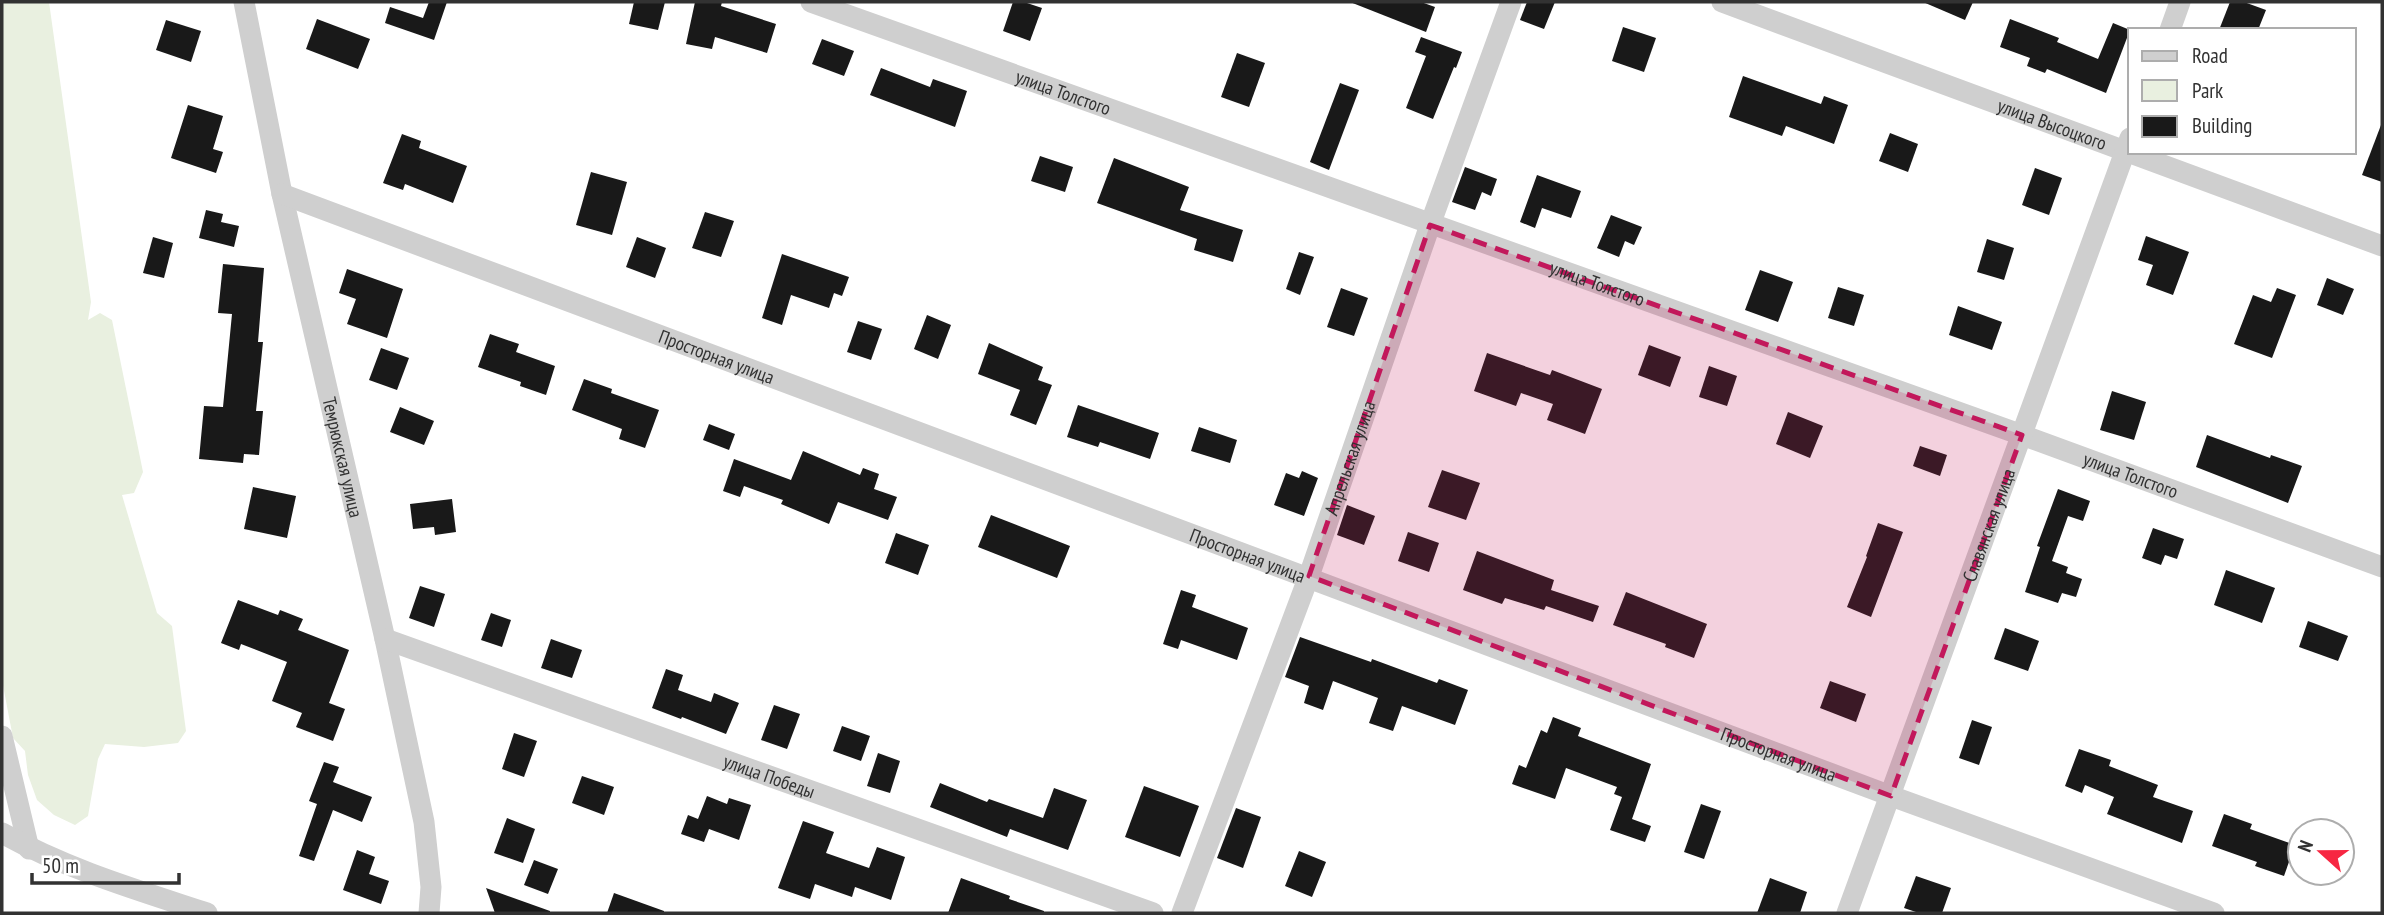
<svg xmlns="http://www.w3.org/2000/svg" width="2384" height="915" viewBox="0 0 2384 915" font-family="'PT Sans Narrow',sans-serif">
	<rect width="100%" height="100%" fill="#fff"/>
	<polygon fill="#e9f0e0" points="2,2 49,2 91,302 88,320 100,313 112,320 143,472 134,493 122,495 157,613 172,626 186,731 178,743 144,747 105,744 98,759 88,816 75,825 54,815 37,800 28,775 25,751 13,738 2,680"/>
	<g fill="#191919">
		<polygon points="429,2 447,2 434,40 385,23 390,7 423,18"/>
		<polygon points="634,2 665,2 658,30 629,24"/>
		<polygon points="695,2 722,2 721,6 776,24 767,53 715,37 712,49 686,44"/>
		<polygon points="1013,2 1024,2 1042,8 1030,41 1003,31"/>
		<polygon points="1350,2 1421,2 1435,7 1426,32"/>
		<polygon points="1527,2 1555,2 1544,29 1520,20"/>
		<polygon points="1923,2 1973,2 1965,20"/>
		<polygon points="2230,2 2244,2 2266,10 2258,30 2219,30"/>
		<polygon points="317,19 370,39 358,69 306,49"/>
		<polygon points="2010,19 2059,38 2057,42 2098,59 2113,23 2130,30 2106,93 2047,69 2045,73 2027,66 2030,58 2000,47"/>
		<polygon points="166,20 201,31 191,62 156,50"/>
		<polygon points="1623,27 1656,38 1644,72 1612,61"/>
		<polygon points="1421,37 1462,52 1456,68 1454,67 1433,119 1406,108 1426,56 1415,52"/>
		<polygon points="822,39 854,51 844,76 812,64"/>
		<polygon points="1237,53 1265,63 1249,107 1221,97"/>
		<polygon points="881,68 930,87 933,79 967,91 955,127 870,95"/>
		<polygon points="1743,76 1821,104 1824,96 1848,105 1834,144 1786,126 1782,136 1729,117"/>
		<polygon points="1340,83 1359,90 1329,170 1310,162"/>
		<polygon points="188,105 223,116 213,149 223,152 216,173 171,158"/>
		<polygon points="2381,125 2382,125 2382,182 2362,175"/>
		<polygon points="1890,133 1918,144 1908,172 1879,161"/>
		<polygon points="402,134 421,141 419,148 467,166 453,203 405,184 403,190 383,183"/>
		<polygon points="1040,156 1073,167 1065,192 1031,181"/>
		<polygon points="1114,158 1189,187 1180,210 1243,230 1233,262 1194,250 1197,239 1097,203"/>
		<polygon points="1465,167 1497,179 1491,196 1482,192 1475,210 1452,202"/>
		<polygon points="2035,168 2062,178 2049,215 2022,205"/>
		<polygon points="591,172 627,182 612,235 576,225"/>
		<polygon points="1537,175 1581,191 1571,218 1542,208 1535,228 1520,222"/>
		<polygon points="206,210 223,214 221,222 239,226 234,247 199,238"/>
		<polygon points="705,212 734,221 721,257 692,248"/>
		<polygon points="1611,215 1642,227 1634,245 1625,241 1619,257 1597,248"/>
		<polygon points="2146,236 2189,252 2173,295 2146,285 2153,265 2138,260"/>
		<polygon points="153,237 173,243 164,278 143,273"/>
		<polygon points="637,237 666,248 655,278 626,267"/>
		<polygon points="1987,239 2014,248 2004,280 1977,272"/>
		<polygon points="1299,252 1314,257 1300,295 1286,289"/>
		<polygon points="782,254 849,277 842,296 834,293 829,308 791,295 782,325 762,318"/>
		<polygon points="223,264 264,268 258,342 263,342 256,411 263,411 259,455 244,454 243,463 199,459 204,406 223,407 232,314 218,313"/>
		<polygon points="347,269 403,289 387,338 347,324 356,299 339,293"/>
		<polygon points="1760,270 1793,282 1778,322 1745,310"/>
		<polygon points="2327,278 2354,289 2343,315 2317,305"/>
		<polygon points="1838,287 1864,295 1854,326 1828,318"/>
		<polygon points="1341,288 1368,298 1354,336 1327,327"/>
		<polygon points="2277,288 2296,295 2272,358 2234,344 2253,295 2271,302"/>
		<polygon points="1958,306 2002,322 1992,350 1949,335"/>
		<polygon points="927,315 951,325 938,359 914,349"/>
		<polygon points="858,321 882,329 871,360 847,352"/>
		<polygon points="490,334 519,344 516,352 555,366 546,395 520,386 521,382 478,367"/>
		<polygon points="989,343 1043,367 1038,380 1052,385 1036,425 1010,415 1020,390 978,374"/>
		<polygon points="1649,345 1681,357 1670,387 1638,375"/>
		<polygon points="381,348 409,358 397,390 369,380"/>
		<polygon points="1487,353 1550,375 1552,370 1602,389 1585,434 1547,420 1553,404 1521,393 1516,406 1474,391"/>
		<polygon points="1709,366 1737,376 1727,406 1699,397"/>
		<polygon points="584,379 612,389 611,393 659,410 645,448 619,439 622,429 572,410"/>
		<polygon points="2112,391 2146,402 2134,440 2100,430"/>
		<polygon points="1078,405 1159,433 1150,459 1100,442 1098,447 1067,437"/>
		<polygon points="400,407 434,421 424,445 390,432"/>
		<polygon points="1788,412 1823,426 1810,458 1776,444"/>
		<polygon points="709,424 735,434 729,450 703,440"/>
		<polygon points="1199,427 1237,440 1230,463 1191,451"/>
		<polygon points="2207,435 2270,458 2271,455 2302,466 2288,503 2196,467"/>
		<polygon points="1920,446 1947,455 1940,476 1913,466"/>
		<polygon points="803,451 860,475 863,468 879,474 874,489 897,497 888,520 838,502 829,524 781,504 783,500 744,486 740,497 723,491 734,459 791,480"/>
		<polygon points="1442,470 1480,483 1466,520 1428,507"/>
		<polygon points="1302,471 1318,478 1304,516 1274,505 1286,473 1299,478"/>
		<polygon points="253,487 296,496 287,538 244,529"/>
		<polygon points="2058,489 2090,501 2083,521 2068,516 2052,561 2068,567 2066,573 2082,579 2076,597 2062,593 2058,603 2025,592 2040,547 2037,546"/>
		<polygon points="452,499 456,532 435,535 434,527 413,529 410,504"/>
		<polygon points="1347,505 1375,516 1364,545 1337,535"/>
		<polygon points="991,515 1070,546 1057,578 978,547"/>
		<polygon points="1878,523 1903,532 1871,617 1847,607 1867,557 1866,556"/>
		<polygon points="2153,528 2184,539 2177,559 2165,555 2161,565 2142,558"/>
		<polygon points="1408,532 1439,543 1429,572 1398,561"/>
		<polygon points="896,533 929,545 918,575 885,563"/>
		<polygon points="1477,551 1554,580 1551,590 1599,606 1593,622 1546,606 1544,610 1505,598 1502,604 1463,590"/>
		<polygon points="2226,570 2275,588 2262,623 2214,605"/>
		<polygon points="420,586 445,594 434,627 409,618"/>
		<polygon points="1181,590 1196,595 1192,607 1248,628 1237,660 1181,640 1178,649 1163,644"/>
		<polygon points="1626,592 1707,624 1694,658 1665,647 1666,644 1613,625"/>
		<polygon points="238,600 278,615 280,610 303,619 298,630 349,650 329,703 345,709 333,741 296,727 302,713 272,701 287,662 241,644 239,650 221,643"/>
		<polygon points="491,613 511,620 502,647 481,640"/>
		<polygon points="2308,621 2348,636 2338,661 2299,647"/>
		<polygon points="2005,628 2039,641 2028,671 1994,659"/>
		<polygon points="1300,637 1371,662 1372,659 1437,683 1439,679 1468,690 1455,725 1402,706 1393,731 1369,723 1378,698 1333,681 1323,710 1304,703 1309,686 1285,677"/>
		<polygon points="551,639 582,650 572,678 541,668"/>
		<polygon points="666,669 683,675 678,690 711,702 714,693 739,703 726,734 682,717 681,719 652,708"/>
		<polygon points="1830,681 1866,694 1856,722 1820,708"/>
		<polygon points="774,705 800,714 787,749 761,740"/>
		<polygon points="1553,717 1581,728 1578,736 1651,764 1632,819 1651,826 1645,842 1610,830 1622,797 1614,794 1617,787 1566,768 1555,799 1512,784 1519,765 1526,768 1541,730 1547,733"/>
		<polygon points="1972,720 1992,727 1979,765 1959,758"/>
		<polygon points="842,726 870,736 861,761 833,751"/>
		<polygon points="514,733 537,741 524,777 502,769"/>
		<polygon points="2079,749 2111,760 2109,766 2158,785 2153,797 2193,811 2182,843 2107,814 2114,797 2085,785 2082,793 2065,786"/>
		<polygon points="878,753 900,761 890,793 867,786"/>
		<polygon points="324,762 339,767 333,782 372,797 362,822 333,810 314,861 299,856 317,804 309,801"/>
		<polygon points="582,776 614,787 604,815 572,803"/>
		<polygon points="940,783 987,802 989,799 1043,818 1054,788 1087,800 1068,850 1010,829 1007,837 930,807"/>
		<polygon points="1144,786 1199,806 1180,857 1125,837"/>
		<polygon points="707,796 727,804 729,798 751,805 739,840 709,829 704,842 681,834 688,815 698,819"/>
		<polygon points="1701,804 1721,811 1704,859 1684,852"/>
		<polygon points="1236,808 1261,817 1243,868 1217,858"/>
		<polygon points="2224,814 2252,824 2250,829 2295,845 2284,876 2255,866 2257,862 2212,846"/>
		<polygon points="507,818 535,829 523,863 494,853"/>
		<polygon points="803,821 834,832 826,853 869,868 877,847 905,857 891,900 855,887 852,897 815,884 810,899 778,888"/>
		<polygon points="357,850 375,857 369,874 389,881 381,904 343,890"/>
		<polygon points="1299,851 1326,862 1312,897 1285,886"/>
		<polygon points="534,860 558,869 548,894 524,885"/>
		<polygon points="1916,876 1951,888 1942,913 1919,913 1904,908"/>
		<polygon points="961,878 1010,896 1009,899 1044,911 1044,913 948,913"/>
		<polygon points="1770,878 1807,892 1800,913 1757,913"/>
		<polygon points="486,888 550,911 550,913 495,913"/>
		<polygon points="614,893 664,911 664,913 607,913"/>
	</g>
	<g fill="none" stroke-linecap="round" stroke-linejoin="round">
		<g stroke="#cfcfcf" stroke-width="21">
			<path id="s1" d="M244 2 282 194 385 639 424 822 431 887 429 913"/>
			<path id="s2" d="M811 2 2022 435 2382 567"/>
			<path id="s3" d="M1722 2 2382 246"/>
			<polyline points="2170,30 2180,2"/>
			<path id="s4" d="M282 194 1891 796 2214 913"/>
			<path id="s5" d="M385 639 1153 913"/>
			<polyline points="2,736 29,849"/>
			<path d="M2 833C66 869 137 890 207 913"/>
			<path id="s6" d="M1182 913 1309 576 1430 225 1511 2"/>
			<path id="s7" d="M1847 913 2130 138"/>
		</g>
	</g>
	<path fill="#c2185b" fill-opacity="0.2" stroke="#c2185b" stroke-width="5" stroke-dasharray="14 9" stroke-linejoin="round" d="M1430 225 2022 435 1891 796 1309 576Z"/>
	<g text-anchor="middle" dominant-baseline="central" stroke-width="7" stroke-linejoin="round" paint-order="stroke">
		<g font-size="19" fill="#323232" stroke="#fff">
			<text stroke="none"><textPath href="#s2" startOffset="268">улица Толстого</textPath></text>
			<text stroke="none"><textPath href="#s3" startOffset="352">улица Высоцкого</textPath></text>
			<text stroke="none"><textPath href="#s2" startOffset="835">улица Толстого</textPath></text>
			<text stroke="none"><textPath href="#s4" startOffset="464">Просторная улица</textPath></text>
			<text stroke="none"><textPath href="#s1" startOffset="466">Темрюкская улица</textPath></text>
			<text stroke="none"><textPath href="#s6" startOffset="485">Апрельская улица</textPath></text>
			<text stroke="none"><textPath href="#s2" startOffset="1402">улица Толстого</textPath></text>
			<text stroke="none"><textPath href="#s7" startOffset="413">Славянская улица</textPath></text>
			<text stroke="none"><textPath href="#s4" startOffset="1031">Просторная улица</textPath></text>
			<text stroke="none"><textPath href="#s4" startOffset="1598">Просторная улица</textPath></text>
			<text stroke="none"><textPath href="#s5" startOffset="408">улица Победы</textPath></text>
		</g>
	</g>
	<rect width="2384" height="915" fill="none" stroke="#323232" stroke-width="7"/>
	<rect x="2128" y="28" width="228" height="126" fill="#ffffff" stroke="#adadad" stroke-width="2"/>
	<rect x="2142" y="51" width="35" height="10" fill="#cfcfcf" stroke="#adadad" stroke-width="2"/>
	<text x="2192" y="63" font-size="21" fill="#323232">Road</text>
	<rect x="2142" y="80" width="35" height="21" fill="#e9f0e0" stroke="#adadad" stroke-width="2"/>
	<text x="2192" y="98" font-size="21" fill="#323232">Park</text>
	<rect x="2142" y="116" width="35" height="21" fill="#191919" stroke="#adadad" stroke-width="2"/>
	<text x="2192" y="133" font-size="21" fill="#323232">Building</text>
	<g transform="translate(2321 852) rotate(291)"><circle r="33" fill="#ffffff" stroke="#adadad" stroke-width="2"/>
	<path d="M0-5L12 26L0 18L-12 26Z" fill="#f72742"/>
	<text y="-10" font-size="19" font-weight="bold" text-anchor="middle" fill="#323232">N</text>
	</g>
	<path d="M32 873v10h147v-10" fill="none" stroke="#323232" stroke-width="3.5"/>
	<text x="42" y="873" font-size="21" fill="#323232" stroke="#ffffff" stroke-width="5" paint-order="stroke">50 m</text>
</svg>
